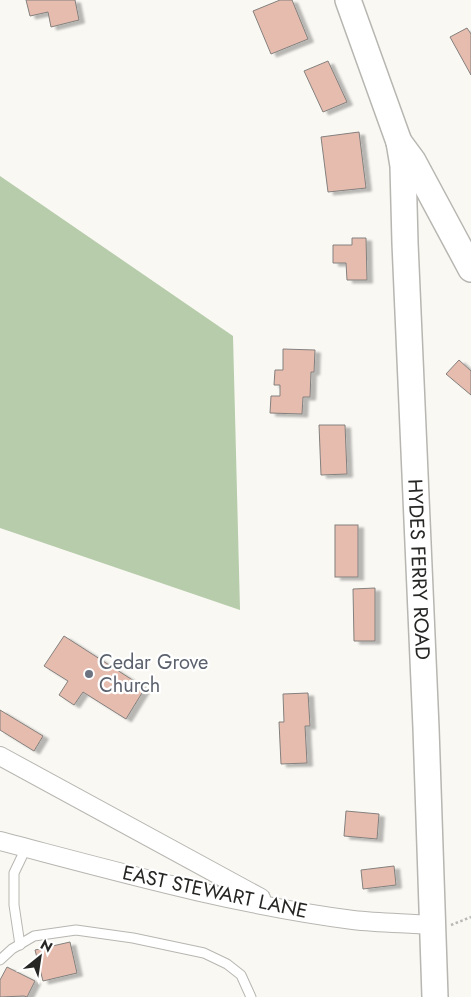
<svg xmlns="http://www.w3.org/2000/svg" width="471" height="997" viewBox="0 0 471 997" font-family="Jost,sans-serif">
	<defs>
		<filter id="shadow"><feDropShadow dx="5.5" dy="3" stdDeviation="1" flood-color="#0004"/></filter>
	</defs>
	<rect width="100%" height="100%" fill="#f9f8f3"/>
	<polygon fill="#b6ccaa" points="0,176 233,336 240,610 0,528"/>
	<g fill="#e6bcae" stroke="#84807e" filter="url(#shadow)">
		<polygon points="26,0 75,0 79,20 51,27 48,12 30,16"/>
		<polygon points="280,0 292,0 308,39 271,54 253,11"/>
		<polygon points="467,28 471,34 471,75 450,37"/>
		<polygon points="328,61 347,102 323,112 304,71"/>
		<polygon points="359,132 366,188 328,192 321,137"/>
		<polygon points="352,238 366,238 367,280 347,280 346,263 333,263 333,245 352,245"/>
		<polygon points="283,349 315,350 314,372 311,372 310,397 303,397 302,414 270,413 271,396 280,396 280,385 274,385 275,370 283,370"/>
		<polygon points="459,360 471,371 471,395 446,374"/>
		<polygon points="319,425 345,425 347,474 321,475"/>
		<rect x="335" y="525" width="23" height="52"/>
		<polygon points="375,588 375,641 354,641 353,589"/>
		<polygon points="64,636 145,688 126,719 83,692 74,705 59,695 68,681 44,666"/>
		<polygon points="308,693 310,726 305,726 307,763 281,764 279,722 284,722 283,694"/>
		<polygon points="0,710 43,736 34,751 0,730"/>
		<polygon points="346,811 379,814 377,839 344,836"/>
		<polygon points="394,866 396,885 363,889 361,870"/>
		<polygon points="70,942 77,973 43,981 35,950"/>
		<polygon points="7,967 35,981 27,997 24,996 0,997 0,980"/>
	</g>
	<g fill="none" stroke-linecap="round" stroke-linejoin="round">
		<defs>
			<g id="lane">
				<polyline points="20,945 14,905 14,873 26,848"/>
				<polyline points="0,960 12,949 34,936 76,930 133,938 204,953 227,964 241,975 251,997"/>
			</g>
			<g id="street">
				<polyline points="0,756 261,898"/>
				<path d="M0 841C115 871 235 905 353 920 379 923 406 923 432 925"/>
			</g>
			<g id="secondary">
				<polyline points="348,0 399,142 413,161 471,269"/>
				<path id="s1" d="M399 142 403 166 405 243 426 728 435 997"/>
			</g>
		</defs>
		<use href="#lane" stroke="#b7b6b1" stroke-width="11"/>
		<use href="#street" stroke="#b7b6b1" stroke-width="20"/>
		<use href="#secondary" stroke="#b7b6b1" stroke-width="28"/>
		<polyline stroke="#b9b8b4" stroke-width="2.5" stroke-dasharray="2.5 2.5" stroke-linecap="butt" points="451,925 471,917"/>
		<use href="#lane" stroke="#fff" stroke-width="9"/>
		<use href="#street" stroke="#fff" stroke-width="18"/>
		<use href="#secondary" stroke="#fff" stroke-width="25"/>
	</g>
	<circle fill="#6b7280" stroke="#fff" stroke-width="2" cx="89" cy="674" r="5"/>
	<g text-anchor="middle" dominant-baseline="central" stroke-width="4.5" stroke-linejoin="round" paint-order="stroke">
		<g font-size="20" fill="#262624" stroke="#fff">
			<text stroke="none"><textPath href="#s1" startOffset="428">HYDES FERRY ROAD</textPath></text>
			<text transform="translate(215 892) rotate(12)">EAST STEWART LANE</text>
		</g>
		<g font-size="20" fill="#5b616d" stroke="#fff" text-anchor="start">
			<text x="99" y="662">Cedar Grove<tspan x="99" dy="23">Church</tspan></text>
		</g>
	</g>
	<g transform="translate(40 957) rotate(30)" stroke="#ffffff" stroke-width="4" paint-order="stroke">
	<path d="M0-4L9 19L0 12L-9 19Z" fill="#262624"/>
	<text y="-8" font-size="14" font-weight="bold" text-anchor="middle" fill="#262624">N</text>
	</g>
</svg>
